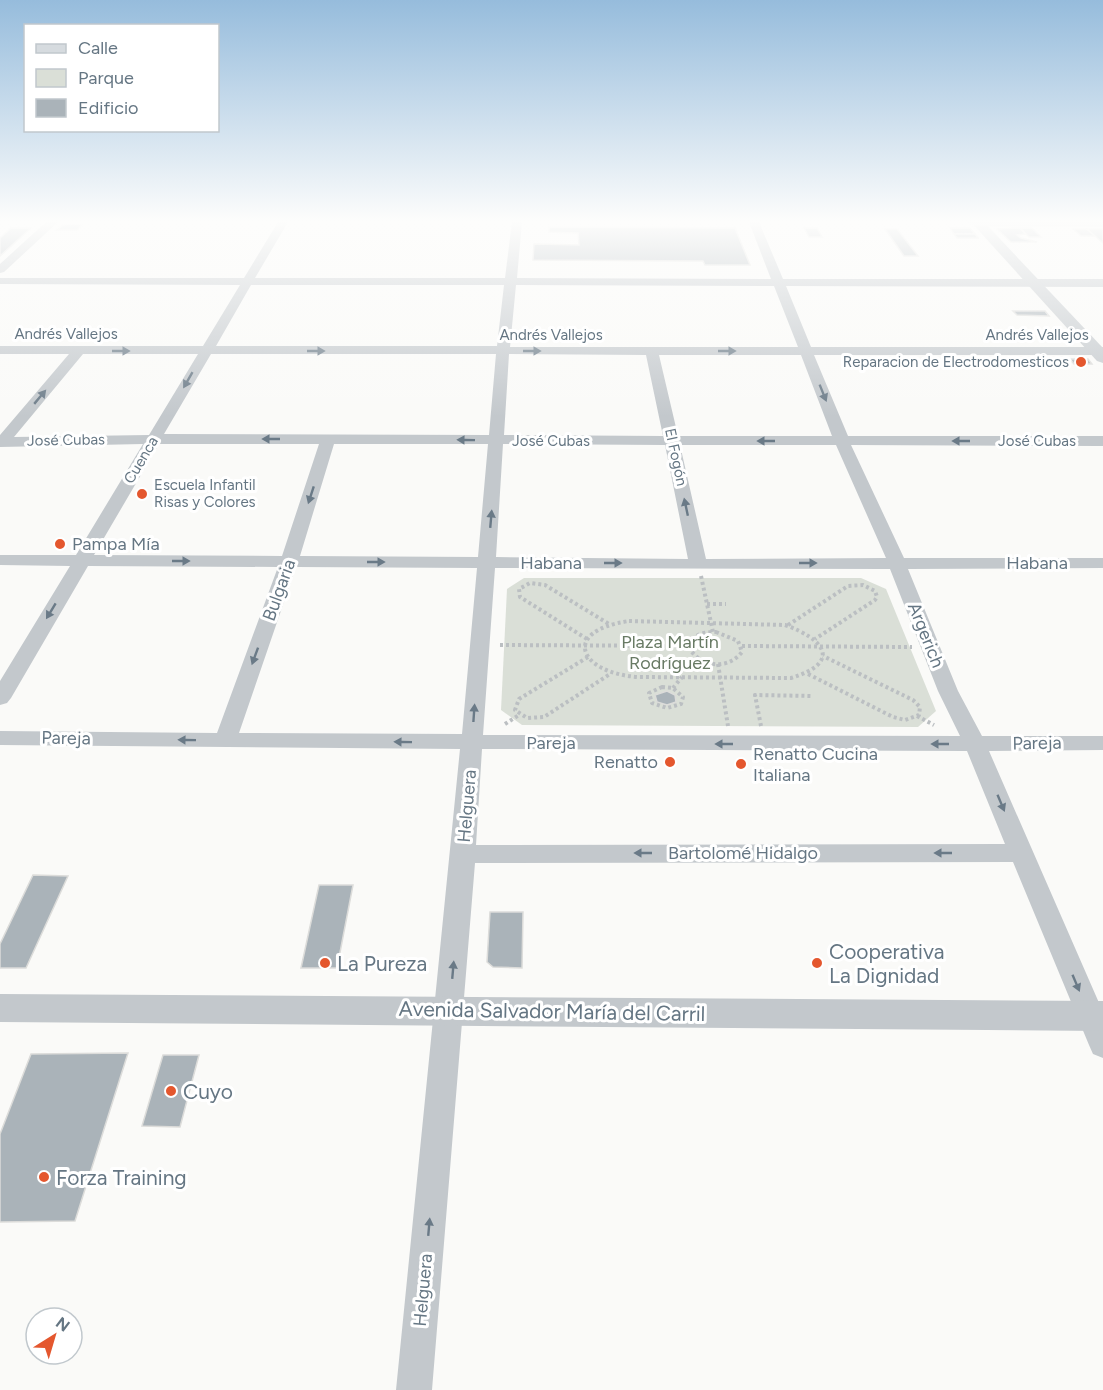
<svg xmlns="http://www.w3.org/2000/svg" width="1103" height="1390" viewBox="0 0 1103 1390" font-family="Figtree,sans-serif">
	<rect width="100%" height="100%" fill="#fafaf8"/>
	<polygon fill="#dadfd7" points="524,578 861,578 886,589 936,711 918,727 522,725 501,710 507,589"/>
	<g fill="#aab3b9" stroke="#dcdcda" stroke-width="1.5">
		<polygon points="68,224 83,224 77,230 57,230 63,225"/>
		<polygon points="549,227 735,228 750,265 705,265 703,261 533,260 534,244 579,245 578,233 549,232"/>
		<polygon points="11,228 31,228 0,256 0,238"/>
		<polygon points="804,228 817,228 822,237 809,237"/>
		<polygon points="950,228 970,228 975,234 954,234"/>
		<polygon points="1020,228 1026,234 1017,235 1021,238 1037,242 1011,242 997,229"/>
		<polygon points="1020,228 1032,228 1041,237 1029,237"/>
		<polygon points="885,229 897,229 918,256 904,256"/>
		<polygon points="1073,229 1087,229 1095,236 1081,236"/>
		<polygon points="1087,229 1103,229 1103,243"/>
		<polygon points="954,234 975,234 978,238 957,238"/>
		<polygon points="1013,311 1045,311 1049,316 1017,315"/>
		<polygon points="1070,359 1088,359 1092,364 1074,364"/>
		<polygon points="667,691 675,695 676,702 667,705 657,702 655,695"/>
		<polygon points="33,875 68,876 26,968 0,968 0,944"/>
		<polygon points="319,885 353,885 337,968 301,968"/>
		<polygon points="490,912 523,912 522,968 493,967 487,962"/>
		<polygon points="128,1053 75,1221 0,1222 0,1134 31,1054"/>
		<polygon points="163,1055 199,1055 180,1127 142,1126"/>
	</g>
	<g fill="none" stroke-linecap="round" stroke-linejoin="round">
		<g stroke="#bbbfc2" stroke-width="4" stroke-dasharray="3 3" stroke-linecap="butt">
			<polyline points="701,576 713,632"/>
			<polyline points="707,604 726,604"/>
			<path d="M629 621 785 625C824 639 843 662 791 678L638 677C579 673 560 631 629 621Z"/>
			<polyline points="788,625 848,586 863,585 875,591 877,597 875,600 815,639"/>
			<path d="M716 632 738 641 742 652C727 671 699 667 688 646 693 634 704 632 716 632Z"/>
			<polyline points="587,639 520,597 519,589 530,583 545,585 609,624"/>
			<polyline points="500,645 688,646"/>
			<polyline points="742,646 912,647"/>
			<polyline points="588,657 519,699 515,710 527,718 544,717 610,674"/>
			<polyline points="718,664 728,726"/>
			<polyline points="808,674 893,717 905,720 919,715 920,707 913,700 823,656"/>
			<polygon points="662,687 673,688 683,697 681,704 667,708 652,703 649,693"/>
			<polyline points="673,688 682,677"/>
			<polyline points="917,716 934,725"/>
			<polyline points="505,724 519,715"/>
			<polyline points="761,726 755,695 812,696"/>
		</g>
		<g fill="#c3c8cc" fill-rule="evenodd">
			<polygon points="46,222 58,222 4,272 0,273 0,264"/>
			<path d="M278 222H288L255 278H505L512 222H522L517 278 771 279 749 222H759L783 279H1103V287L786 286 811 347H1103V355H814L848 436H1103V446L851 445 904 558H1103V568L908 569 958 691 982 736H1103V750L989 751 1103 1012V1058L1093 1054 1089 1045 1013 862 475 863 432 1390H396L460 749 0 745V731L217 733 278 567 88 566 11 698 7 703 0 705V681L70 566 0 565V555H76L143 444 0 447V435L69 354H0V346H203L240 285 0 284V278H244ZM251 285H504L497 346H216ZM516 285 774 286 798 347H510ZM83 354H198L149 435 14 437ZM211 354H496L489 435 164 434ZM509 354 646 355 663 436 504 435ZM659 355H801L832 436H678ZM159 444H319L282 556 94 555ZM334 444H488L478 557 300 556ZM503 444 665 445 688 559 496 557ZM680 445H836L886 558 706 559ZM296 567 477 568 462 734 239 733ZM495 568 890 569 938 691 960 736 483 735ZM482 749 967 751 1005 844 476 845Z"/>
		</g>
		<g fill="#c3c8cc" fill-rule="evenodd">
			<polygon points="971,222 984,222 1103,348 1103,363 1097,361"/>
			<polygon points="0,994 1103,1001 1103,1031 0,1022"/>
		</g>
		<polygon fill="#d6dbdf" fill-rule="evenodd" points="968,222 1103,222 1103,227 975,226"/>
	</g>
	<defs><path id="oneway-solid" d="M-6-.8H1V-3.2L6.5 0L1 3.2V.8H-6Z" transform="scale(1.5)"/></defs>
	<g fill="#6a7a87">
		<use href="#oneway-solid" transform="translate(121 351)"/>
		<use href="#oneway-solid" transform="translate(316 351)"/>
		<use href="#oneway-solid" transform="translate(532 351)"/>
		<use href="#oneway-solid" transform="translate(727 351)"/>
		<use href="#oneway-solid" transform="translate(188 380) rotate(120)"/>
		<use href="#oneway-solid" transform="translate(823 393) rotate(68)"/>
		<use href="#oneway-solid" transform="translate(40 397) rotate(-50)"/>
		<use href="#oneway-solid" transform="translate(271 439) rotate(-180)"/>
		<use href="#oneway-solid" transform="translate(466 440) rotate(-179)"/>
		<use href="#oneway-solid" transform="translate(766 441) rotate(-180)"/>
		<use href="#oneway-solid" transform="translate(961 441) rotate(-180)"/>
		<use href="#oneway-solid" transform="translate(311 495) rotate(108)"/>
		<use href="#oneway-solid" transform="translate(686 507) rotate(-102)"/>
		<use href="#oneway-solid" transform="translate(491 519) rotate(-85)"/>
		<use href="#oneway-solid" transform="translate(181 561)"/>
		<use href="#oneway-solid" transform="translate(376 562)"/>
		<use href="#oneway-solid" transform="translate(613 563)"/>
		<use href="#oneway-solid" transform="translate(808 563)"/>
		<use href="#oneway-solid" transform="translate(51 611) rotate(121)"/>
		<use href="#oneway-solid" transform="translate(255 656) rotate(110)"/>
		<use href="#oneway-solid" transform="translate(474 713) rotate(-86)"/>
		<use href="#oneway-solid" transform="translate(187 740) rotate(-179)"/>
		<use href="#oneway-solid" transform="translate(403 742) rotate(-179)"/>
		<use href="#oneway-solid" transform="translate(724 744) rotate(-180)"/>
		<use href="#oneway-solid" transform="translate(940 744) rotate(-180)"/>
		<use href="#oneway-solid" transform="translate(1001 803) rotate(67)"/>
		<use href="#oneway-solid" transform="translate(643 853) rotate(180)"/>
		<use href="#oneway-solid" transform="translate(943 853) rotate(180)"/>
		<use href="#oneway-solid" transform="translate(453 970) rotate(-85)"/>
		<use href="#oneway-solid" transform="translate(1076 983) rotate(67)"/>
		<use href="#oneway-solid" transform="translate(429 1227) rotate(-85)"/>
	</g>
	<linearGradient id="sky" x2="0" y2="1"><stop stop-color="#96bcdc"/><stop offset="0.53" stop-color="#fdfdfc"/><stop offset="1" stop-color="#fdfdfc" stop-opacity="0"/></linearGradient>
	<rect width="1103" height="417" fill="url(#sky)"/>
	<g fill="#e4572e" stroke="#fff" stroke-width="2">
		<circle cx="1081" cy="362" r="6"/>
		<circle cx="142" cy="494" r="6"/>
		<circle cx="60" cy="544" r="6"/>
		<circle cx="670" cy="762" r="6"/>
		<circle cx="741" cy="764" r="6"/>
		<circle cx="325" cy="963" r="6"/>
		<circle cx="817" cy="963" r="6"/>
		<circle cx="171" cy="1091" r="6"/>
		<circle cx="44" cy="1177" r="6"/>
	</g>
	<g text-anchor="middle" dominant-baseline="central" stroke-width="6" stroke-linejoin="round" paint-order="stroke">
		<g font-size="15" fill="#657683" stroke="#fff">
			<text x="66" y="334">Andrés Vallejos</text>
			<text x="551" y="335">Andrés Vallejos</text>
			<text x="1037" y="335">Andrés Vallejos</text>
			<text transform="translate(66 440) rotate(-1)">José Cubas</text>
			<text x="551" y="441">José Cubas</text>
			<text x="1037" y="441">José Cubas</text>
			<text transform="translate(676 457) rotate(78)">El Fogón</text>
			<text transform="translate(141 460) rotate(-59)">Cuenca</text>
		</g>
		<g font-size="15" fill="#657683" stroke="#fff" text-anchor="end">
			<text x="1069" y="362">Reparacion de Electrodomesticos</text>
			<text x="154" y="485" text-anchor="start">Escuela Infantil<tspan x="154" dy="17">Risas y Colores</tspan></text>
		</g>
		<g font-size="18" fill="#657683" stroke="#fff" text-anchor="start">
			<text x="72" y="544">Pampa Mía</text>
			<text x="753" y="754">Renatto Cucina<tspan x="753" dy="21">Italiana</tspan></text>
			<text x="658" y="762" text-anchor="end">Renatto</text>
		</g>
		<g font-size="18" fill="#657683" stroke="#fff">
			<text x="551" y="563">Habana</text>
			<text x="1037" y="563">Habana</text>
			<text transform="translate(279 590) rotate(-70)">Bulgaria</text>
			<text transform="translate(926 635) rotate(68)">Argerich</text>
			<text transform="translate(66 738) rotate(1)">Pareja</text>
			<text x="551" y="743">Pareja</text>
			<text transform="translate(1037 743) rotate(-1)">Pareja</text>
			<text transform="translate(467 806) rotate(-85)">Helguera</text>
			<text x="743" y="853">Bartolomé Hidalgo</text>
			<text transform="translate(423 1290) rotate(-85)">Helguera</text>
		</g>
		<g font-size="18" fill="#687a64" stroke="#fff">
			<text x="670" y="642">Plaza Martín<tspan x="670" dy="21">Rodríguez</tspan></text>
		</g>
		<g font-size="21" fill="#657683" stroke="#fff" text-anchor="start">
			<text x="829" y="951">Cooperativa<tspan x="829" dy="24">La Dignidad</tspan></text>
			<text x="337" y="963">La Pureza</text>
			<text x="183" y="1091">Cuyo</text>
			<text x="56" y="1177">Forza Training</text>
		</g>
		<g font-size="21" fill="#657683" stroke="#fff">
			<text transform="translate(552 1011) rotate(1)">Avenida Salvador María del Carril</text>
		</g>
	</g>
	<rect x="24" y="24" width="195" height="108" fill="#ffffff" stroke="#c1c8cd" stroke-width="1.5"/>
	<rect x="36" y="44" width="30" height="9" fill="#d6dbdf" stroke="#c1c8cd" stroke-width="1.5"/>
	<text x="78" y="54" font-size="18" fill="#657683">Calle</text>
	<rect x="36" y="69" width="30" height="18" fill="#dadfd7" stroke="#c1c8cd" stroke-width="1.5"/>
	<text x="78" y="84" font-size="18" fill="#657683">Parque</text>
	<rect x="36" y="99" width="30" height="18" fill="#aab3b9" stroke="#c1c8cd" stroke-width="1.5"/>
	<text x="78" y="114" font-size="18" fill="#657683">Edificio</text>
	<g transform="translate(54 1336) rotate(37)"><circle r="28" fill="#ffffff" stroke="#c1c8cd" stroke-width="1.5"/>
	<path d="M0-4.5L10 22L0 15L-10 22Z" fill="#e4572e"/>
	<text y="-9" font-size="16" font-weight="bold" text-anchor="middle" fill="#657683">N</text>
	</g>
</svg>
